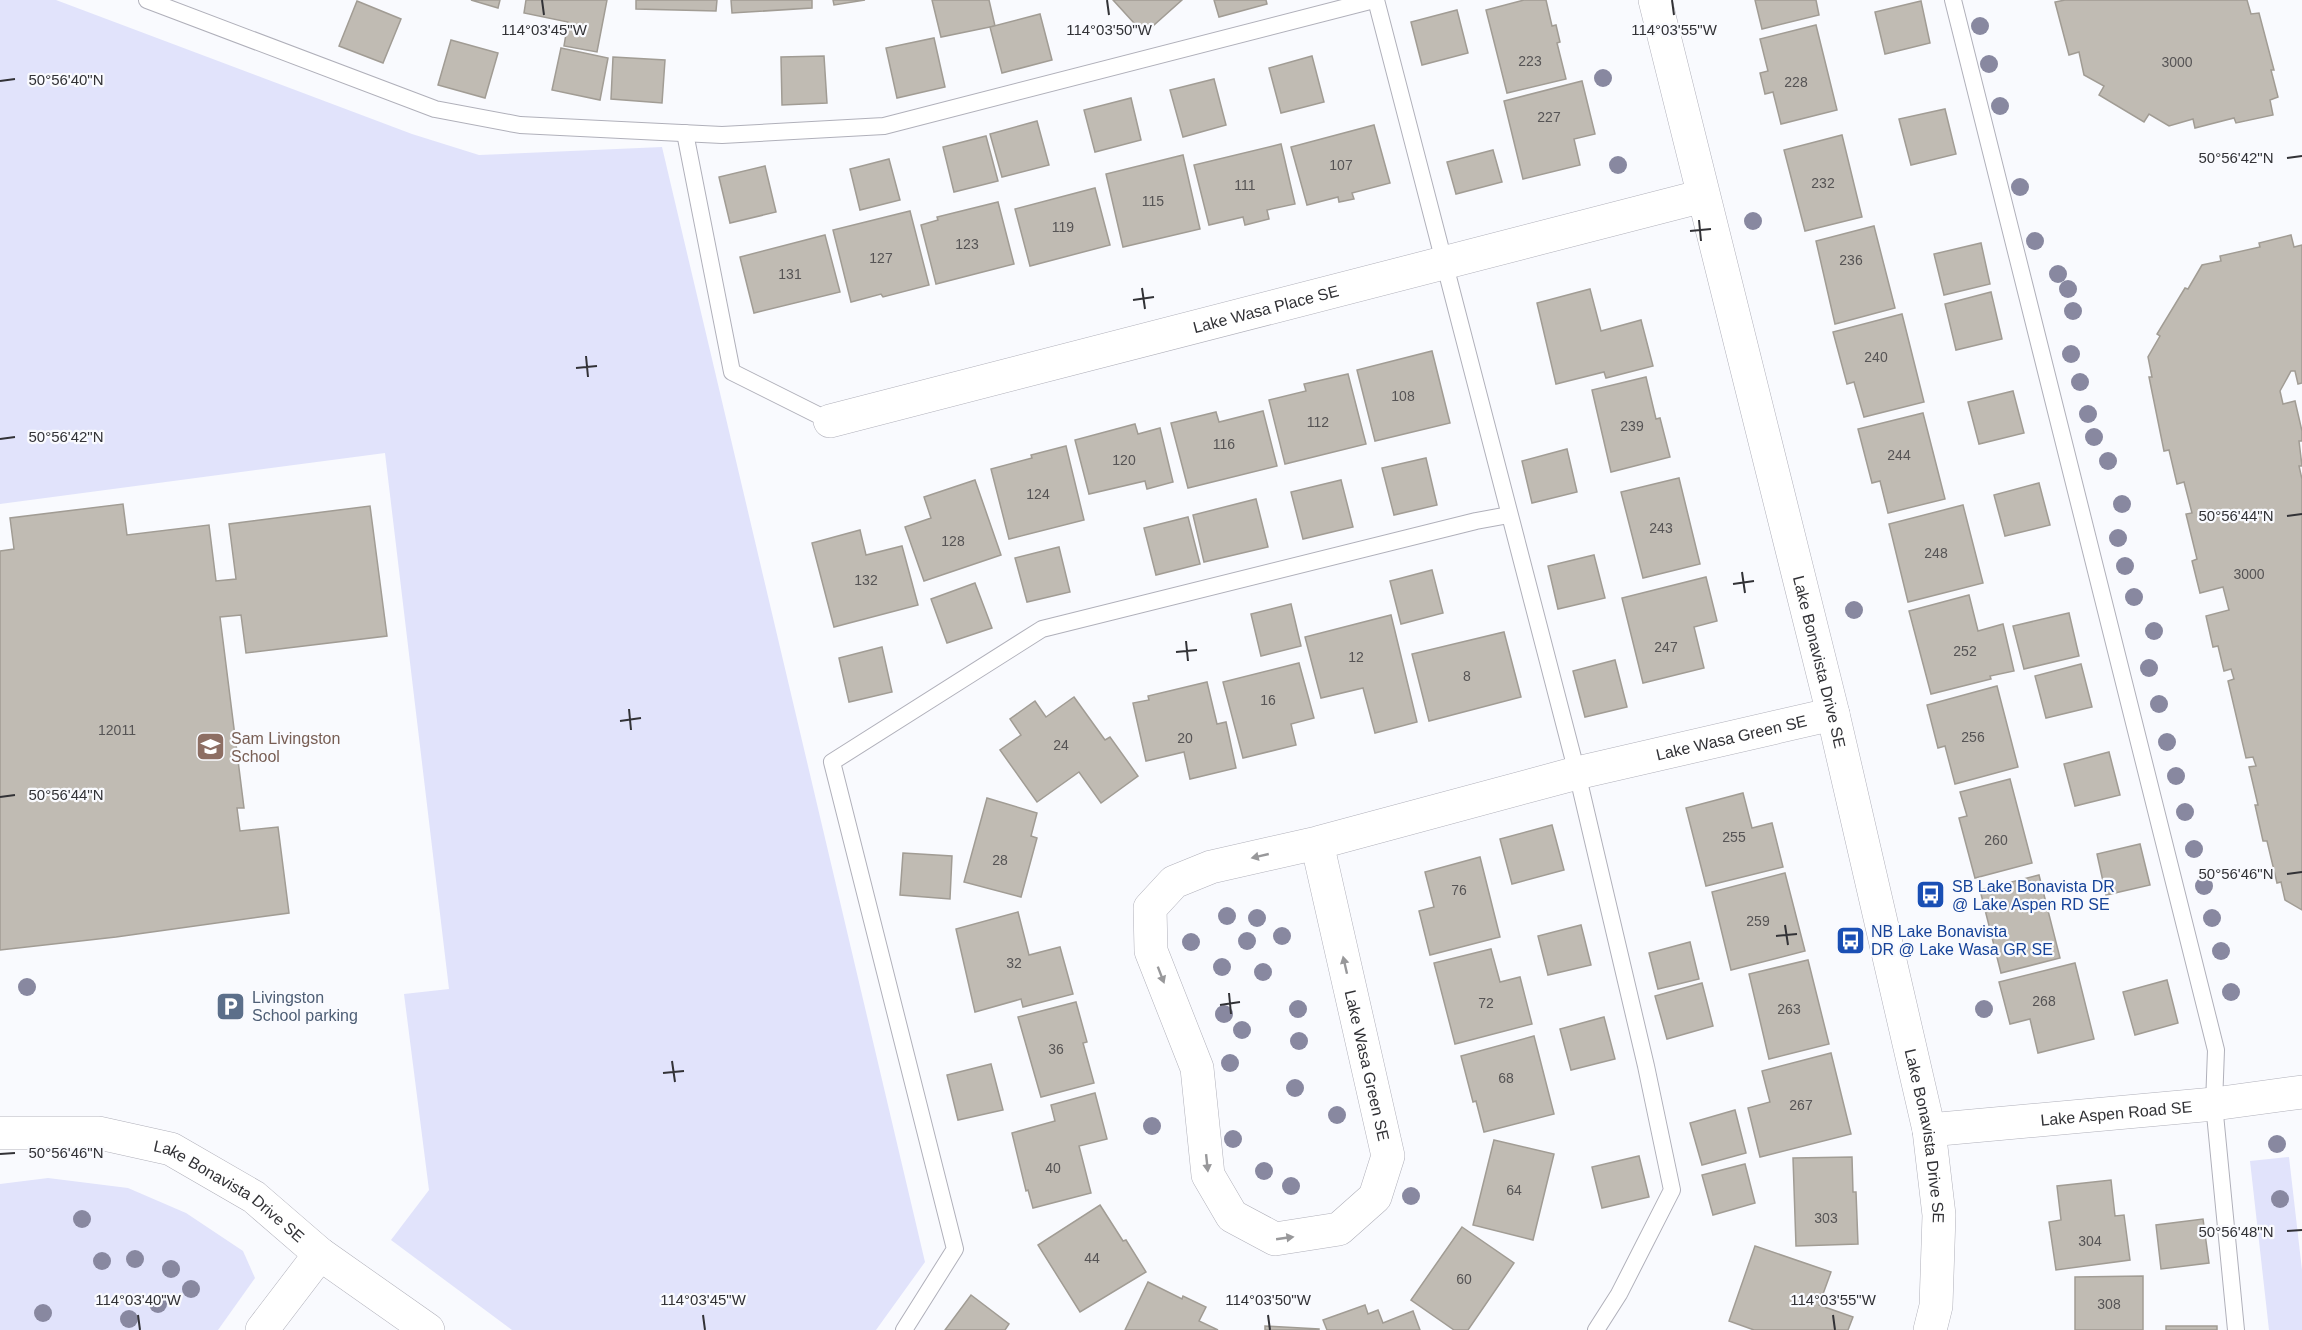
<svg xmlns="http://www.w3.org/2000/svg" width="2302" height="1330" viewBox="0 0 2302 1330" font-family="Arial,sans-serif">
	<rect width="100%" height="100%" fill="#f9fafe"/>
	<g fill="#e1e3fb">
		<polygon points="0,0 56,0 412,134 479,155 662,147 925,1262 876,1330 512,1330 391,1240 429,1190 404,994 449,989 385,453 0,504"/>
		<polygon points="2289,1157 2302,1270 2302,1330 2269,1330 2250,1161"/>
		<polygon points="48,1178 128,1188 186,1213 243,1251 255,1278 218,1330 0,1330 0,1184"/>
	</g>
	<g fill="#c0bbb3" stroke="#a19c94" stroke-width="1.5">
		<polygon points="471,0 500,0 498,8"/>
		<polygon points="526,0 607,0 597,52 564,46 568,22 524,13"/>
		<polygon points="636,0 717,0 716,11 636,9"/>
		<polygon points="731,0 812,0 812,8 732,13"/>
		<polygon points="833,0 865,0 834,5"/>
		<polygon points="932,0 989,0 995,26 941,37"/>
		<polygon points="1113,0 1182,0 1144,34"/>
		<polygon points="1214,0 1266,0 1267,4 1219,17"/>
		<polygon points="1524,0 1546,0 1552,26 1556,25 1560,42 1557,43 1566,79 1507,93 1486,10"/>
		<polygon points="1755,0 1816,0 1819,15 1762,29"/>
		<polygon points="2065,0 2247,0 2251,14 2259,13 2274,70 2271,70 2278,97 2270,100 2273,115 2236,123 2234,118 2195,128 2193,119 2169,126 2149,114 2144,122 2099,95 2104,86 2084,75 2079,52 2069,55 2055,2"/>
		<polygon points="357,1 401,19 383,63 339,46"/>
		<polygon points="1921,1 1930,43 1885,54 1875,12"/>
		<polygon points="1457,10 1468,53 1422,65 1411,22"/>
		<polygon points="1040,14 1052,60 1002,73 990,27"/>
		<polygon points="1816,25 1837,110 1781,124 1773,92 1765,94 1760,73 1768,71 1760,39"/>
		<polygon points="934,38 945,87 897,98 886,48"/>
		<polygon points="451,40 498,53 485,98 438,85"/>
		<polygon points="561,48 608,58 600,100 552,90"/>
		<polygon points="824,56 827,103 782,105 781,57"/>
		<polygon points="1312,56 1324,102 1281,113 1269,68"/>
		<polygon points="613,57 665,60 662,103 611,99"/>
		<polygon points="1214,79 1226,125 1183,137 1170,90"/>
		<polygon points="1582,81 1595,134 1574,139 1580,165 1523,179 1504,101"/>
		<polygon points="1131,98 1141,140 1095,152 1084,110"/>
		<polygon points="1945,109 1956,154 1911,165 1899,119"/>
		<polygon points="1037,121 1049,165 1002,177 990,134"/>
		<polygon points="1374,125 1390,183 1352,193 1354,199 1339,202 1338,197 1307,205 1291,147"/>
		<polygon points="1842,135 1862,217 1805,231 1784,150"/>
		<polygon points="986,136 998,181 954,192 943,147"/>
		<polygon points="1281,144 1295,204 1267,210 1269,219 1245,225 1243,217 1209,225 1194,165"/>
		<polygon points="1493,150 1502,182 1456,194 1447,162"/>
		<polygon points="1183,155 1200,229 1123,247 1106,174"/>
		<polygon points="889,159 900,200 860,210 850,169"/>
		<polygon points="765,166 776,212 730,223 719,177"/>
		<polygon points="1095,188 1110,245 1030,266 1015,209"/>
		<polygon points="998,202 1014,264 936,284 921,225 938,220 937,217"/>
		<polygon points="910,211 929,285 883,297 881,294 851,302 833,230"/>
		<polygon points="1874,226 1895,308 1835,324 1816,241"/>
		<polygon points="825,235 840,292 754,313 740,257"/>
		<polygon points="2291,235 2294,247 2302,245 2302,383 2298,384 2295,371 2291,371 2280,391 2283,404 2295,401 2302,431 2302,441 2299,441 2302,466 2299,466 2302,479 2302,910 2285,900 2281,882 2277,883 2267,841 2263,841 2255,805 2258,805 2249,767 2256,766 2253,757 2246,758 2228,681 2234,679 2231,669 2224,671 2218,646 2213,647 2206,616 2229,610 2223,587 2200,593 2192,561 2197,559 2186,514 2192,513 2184,482 2177,484 2169,450 2164,451 2149,377 2152,377 2148,357 2160,336 2157,334 2185,288 2188,289 2202,265 2221,261 2220,256 2260,247 2259,243"/>
		<polygon points="1981,243 1990,284 1944,295 1934,254"/>
		<polygon points="1590,289 1601,331 1641,320 1653,366 1606,378 1604,372 1556,384 1537,303"/>
		<polygon points="1991,292 2002,339 1956,350 1945,304"/>
		<polygon points="1902,314 1924,402 1864,417 1854,382 1847,384 1833,332"/>
		<polygon points="1432,351 1450,423 1375,441 1357,370"/>
		<polygon points="1348,374 1366,444 1285,464 1269,400 1306,391 1304,384"/>
		<polygon points="1646,377 1656,419 1660,418 1670,457 1611,472 1592,390"/>
		<polygon points="2013,391 2024,433 1979,444 1968,402"/>
		<polygon points="1263,411 1277,466 1188,488 1171,423 1216,412 1219,422"/>
		<polygon points="1923,413 1945,499 1888,513 1880,481 1872,483 1858,429"/>
		<polygon points="1135,424 1138,434 1160,428 1173,482 1147,489 1145,481 1089,494 1075,440"/>
		<polygon points="1066,446 1084,520 1009,539 991,469 1032,458 1031,455"/>
		<polygon points="1567,449 1577,492 1532,503 1522,461"/>
		<polygon points="1426,458 1437,505 1394,515 1382,468"/>
		<polygon points="1679,478 1700,564 1643,578 1621,492"/>
		<polygon points="975,480 1001,555 924,581 905,527 931,518 924,497"/>
		<polygon points="1341,480 1353,527 1303,539 1291,492"/>
		<polygon points="2039,483 2050,525 2005,536 1994,495"/>
		<polygon points="1256,499 1268,547 1204,562 1193,515"/>
		<polygon points="123,504 127,535 209,525 216,581 236,579 229,524 370,506 387,636 246,653 241,615 220,617 244,808 237,808 240,831 278,827 289,913 116,937 0,950 0,551 14,549 10,518"/>
		<polygon points="1963,505 1983,583 1908,602 1889,524"/>
		<polygon points="1188,517 1200,564 1156,575 1144,528"/>
		<polygon points="860,530 866,555 902,546 918,605 834,627 812,543"/>
		<polygon points="1059,547 1070,592 1027,602 1015,558"/>
		<polygon points="1594,555 1605,598 1558,609 1548,566"/>
		<polygon points="1432,570 1443,613 1401,624 1390,581"/>
		<polygon points="1706,577 1717,621 1694,627 1704,668 1643,683 1622,598"/>
		<polygon points="975,583 992,628 947,643 931,599"/>
		<polygon points="1969,595 1978,631 2003,624 2014,671 1990,676 1991,679 1931,694 1909,611"/>
		<polygon points="1291,604 1301,646 1261,656 1251,614"/>
		<polygon points="2069,613 2079,656 2024,669 2013,626"/>
		<polygon points="1391,615 1417,722 1375,733 1363,688 1321,698 1305,637"/>
		<polygon points="1504,632 1521,697 1429,721 1412,654"/>
		<polygon points="882,647 892,692 849,702 839,658"/>
		<polygon points="1615,660 1627,707 1585,717 1573,671"/>
		<polygon points="1299,663 1314,718 1291,724 1296,745 1243,758 1223,682"/>
		<polygon points="2081,664 2092,707 2046,718 2035,676"/>
		<polygon points="1207,682 1217,724 1226,722 1236,768 1190,779 1184,752 1146,761 1133,703 1149,700 1148,696"/>
		<polygon points="1997,686 2018,767 1955,784 1945,746 1938,748 1927,705"/>
		<polygon points="1074,697 1105,740 1110,737 1138,776 1101,803 1079,772 1037,802 1000,750 1021,735 1010,719 1035,701 1046,717"/>
		<polygon points="2109,752 2120,795 2075,806 2064,764"/>
		<polygon points="2010,779 2032,863 1975,878 1959,818 1967,816 1960,792"/>
		<polygon points="1743,793 1752,828 1772,823 1783,867 1706,886 1686,808"/>
		<polygon points="987,798 1037,813 1031,836 1037,838 1021,897 964,882"/>
		<polygon points="1552,825 1564,870 1512,884 1500,839"/>
		<polygon points="2140,844 2150,885 2106,895 2097,854"/>
		<polygon points="903,853 952,856 950,899 900,895"/>
		<polygon points="1480,857 1500,937 1430,955 1419,911 1434,907 1425,872"/>
		<polygon points="1785,873 1805,951 1731,970 1712,892"/>
		<polygon points="2039,875 2060,958 2001,973 1980,890"/>
		<polygon points="1018,912 1029,955 1060,947 1073,994 1023,1007 1021,999 975,1012 956,929"/>
		<polygon points="1581,925 1591,965 1548,975 1538,936"/>
		<polygon points="1690,942 1699,979 1658,989 1649,953"/>
		<polygon points="1491,949 1500,982 1520,977 1532,1024 1455,1044 1434,963"/>
		<polygon points="1808,960 1829,1044 1769,1059 1749,974"/>
		<polygon points="2075,963 2094,1039 2038,1053 2030,1019 2010,1024 1999,982"/>
		<polygon points="2167,980 2178,1023 2135,1035 2123,992"/>
		<polygon points="1702,983 1713,1026 1667,1039 1655,996"/>
		<polygon points="1076,1002 1087,1042 1083,1043 1094,1083 1041,1097 1018,1017"/>
		<polygon points="1604,1017 1615,1059 1571,1070 1560,1029"/>
		<polygon points="1534,1036 1554,1114 1484,1132 1476,1101 1473,1102 1461,1056"/>
		<polygon points="1831,1053 1851,1134 1760,1157 1748,1108 1770,1102 1762,1071"/>
		<polygon points="991,1064 1003,1110 958,1120 947,1075"/>
		<polygon points="1095,1093 1107,1139 1079,1146 1091,1193 1033,1208 1028,1190 1026,1191 1012,1133 1055,1121 1051,1105"/>
		<polygon points="1735,1110 1746,1153 1702,1165 1690,1123"/>
		<polygon points="1494,1140 1554,1154 1533,1240 1473,1225"/>
		<polygon points="1639,1156 1649,1197 1602,1208 1592,1167"/>
		<polygon points="1852,1157 1853,1192 1856,1192 1858,1244 1796,1246 1793,1158"/>
		<polygon points="1745,1164 1755,1203 1713,1215 1702,1175"/>
		<polygon points="2111,1180 2115,1216 2124,1215 2130,1260 2056,1270 2049,1222 2061,1220 2057,1186"/>
		<polygon points="1100,1205 1123,1241 1126,1240 1146,1272 1080,1312 1038,1245"/>
		<polygon points="2203,1219 2209,1263 2161,1269 2156,1225"/>
		<polygon points="1462,1227 1514,1263 1468,1330 1454,1330 1411,1300"/>
		<polygon points="1755,1246 1831,1272 1819,1305 1853,1317 1848,1330 1754,1330 1729,1321"/>
		<polygon points="2143,1276 2143,1330 2075,1330 2075,1277"/>
		<polygon points="1148,1282 1182,1299 1183,1296 1206,1307 1199,1321 1218,1330 1125,1330"/>
		<polygon points="971,1295 1009,1324 1005,1330 945,1330"/>
		<polygon points="1365,1305 1368,1314 1378,1310 1383,1323 1413,1311 1420,1330 1327,1330 1323,1320"/>
		<polygon points="1265,1326 1319,1329 1319,1330 1265,1330"/>
		<rect x="2166" y="1326" width="51" height="4"/>
	</g>
	<g fill="none" stroke-linecap="round" stroke-linejoin="round">
		<defs>
			<g id="service">
				<polyline points="147,0 435,109 520,125 722,135 884,126 1374,0"/>
				<polyline points="1376,0 1577,773 1646,1066 1672,1190 1619,1294 1596,1330"/>
				<polyline points="1953,0 2216,1050 2214,1104 2236,1330"/>
				<polyline points="685,133 732,372 830,421"/>
				<polyline points="904,1330 955,1249 832,762 1042,629 1476,521 1509,515"/>
			</g>
			<g id="minor">
				<path id="s1" d="M830 421 1703 196"/>
				<path id="s2" d="M1317 843 1388 1156 1375 1197 1339 1229 1275 1239 1232 1216 1208 1175 1197 1068 1151 951 1150 908 1174 882 1211 867 1317 843 1577 773 1833 714"/>
				<path id="s3" d="M1929 1130 2214 1104 2302 1092"/>
				<polyline points="262,1330 320,1254"/>
			</g>
			<g id="tertiary">
				<path id="s4" d="M1655 0 1833 714 1929 1130 1939 1215 1936 1306 1930 1330"/>
				<path id="s5" d="M0 1133H99L171 1149 254 1197 320 1254 428 1330"/>
			</g>
		</defs>
		<use href="#service" stroke="#b0b0ba" stroke-width="18"/>
		<use href="#minor" stroke="#b0b0ba" stroke-width="34"/>
		<use href="#tertiary" stroke="#b0b0ba" stroke-width="34"/>
		<use href="#service" stroke="#fff" stroke-width="16"/>
		<use href="#minor" stroke="#fff" stroke-width="33"/>
		<use href="#tertiary" stroke="#fff" stroke-width="33"/>
	</g>
	<g fill="#8888a0">
		<circle cx="1980" cy="26" r="9"/>
		<circle cx="1989" cy="64" r="9"/>
		<circle cx="1603" cy="78" r="9"/>
		<circle cx="2000" cy="106" r="9"/>
		<circle cx="1618" cy="165" r="9"/>
		<circle cx="2020" cy="187" r="9"/>
		<circle cx="1753" cy="221" r="9"/>
		<circle cx="2035" cy="241" r="9"/>
		<circle cx="2058" cy="274" r="9"/>
		<circle cx="2068" cy="289" r="9"/>
		<circle cx="2073" cy="311" r="9"/>
		<circle cx="2071" cy="354" r="9"/>
		<circle cx="2080" cy="382" r="9"/>
		<circle cx="2088" cy="414" r="9"/>
		<circle cx="2094" cy="437" r="9"/>
		<circle cx="2108" cy="461" r="9"/>
		<circle cx="2122" cy="504" r="9"/>
		<circle cx="2118" cy="538" r="9"/>
		<circle cx="2125" cy="566" r="9"/>
		<circle cx="2134" cy="597" r="9"/>
		<circle cx="1854" cy="610" r="9"/>
		<circle cx="2154" cy="631" r="9"/>
		<circle cx="2149" cy="668" r="9"/>
		<circle cx="2159" cy="704" r="9"/>
		<circle cx="2167" cy="742" r="9"/>
		<circle cx="2176" cy="776" r="9"/>
		<circle cx="2185" cy="812" r="9"/>
		<circle cx="2194" cy="849" r="9"/>
		<circle cx="2204" cy="886" r="9"/>
		<circle cx="1227" cy="916" r="9"/>
		<circle cx="1257" cy="918" r="9"/>
		<circle cx="2212" cy="918" r="9"/>
		<circle cx="1282" cy="936" r="9"/>
		<circle cx="1247" cy="941" r="9"/>
		<circle cx="1191" cy="942" r="9"/>
		<circle cx="2221" cy="951" r="9"/>
		<circle cx="1222" cy="967" r="9"/>
		<circle cx="1263" cy="972" r="9"/>
		<circle cx="27" cy="987" r="9"/>
		<circle cx="2231" cy="992" r="9"/>
		<circle cx="1298" cy="1009" r="9"/>
		<circle cx="1984" cy="1009" r="9"/>
		<circle cx="1224" cy="1014" r="9"/>
		<circle cx="1242" cy="1030" r="9"/>
		<circle cx="1299" cy="1041" r="9"/>
		<circle cx="1230" cy="1063" r="9"/>
		<circle cx="1295" cy="1088" r="9"/>
		<circle cx="1337" cy="1115" r="9"/>
		<circle cx="1152" cy="1126" r="9"/>
		<circle cx="1233" cy="1139" r="9"/>
		<circle cx="2277" cy="1144" r="9"/>
		<circle cx="1264" cy="1171" r="9"/>
		<circle cx="1291" cy="1186" r="9"/>
		<circle cx="1411" cy="1196" r="9"/>
		<circle cx="2280" cy="1199" r="9"/>
		<circle cx="82" cy="1219" r="9"/>
		<circle cx="135" cy="1259" r="9"/>
		<circle cx="102" cy="1261" r="9"/>
		<circle cx="171" cy="1269" r="9"/>
		<circle cx="191" cy="1289" r="9"/>
		<circle cx="158" cy="1304" r="9"/>
		<circle cx="43" cy="1313" r="9"/>
		<circle cx="129" cy="1319" r="9"/>
	</g>
	<defs><path id="oneway-solid" d="M-6-.8H1V-3.2L6.5 0L1 3.2V.8H-6Z" transform="scale(1.5)"/></defs>
	<g fill="#98989a">
		<use href="#oneway-solid" transform="translate(1260 856) rotate(167)"/>
		<use href="#oneway-solid" transform="translate(1345 965) rotate(-103)"/>
		<use href="#oneway-solid" transform="translate(1161 975) rotate(69)"/>
		<use href="#oneway-solid" transform="translate(1207 1163) rotate(84)"/>
		<use href="#oneway-solid" transform="translate(1285 1238) rotate(-8)"/>
	</g>
	<path fill="none" stroke="#323236" stroke-width="2" d="M542 0 544 15M1107 0 1109 15M1672 0 1674 15M0 81 15 79M2287 158 2302 156M1699 220 1701 241M1690 231 1711 229M1142 288 1145 309M1133 300 1154 297M586 356 588 377M576 368 597 366M0 439 15 437M2287 516 2302 514M1742 572 1745 593M1733 584 1754 581M1186 641 1188 661M1176 652 1197 650M629 709 631 730M620 721 641 718M0 797 15 795M2287 874 2302 872M1785 925 1788 945M1776 936 1797 934M1229 993 1231 1014M1220 1005 1240 1002M672 1061 675 1082M663 1073 684 1071M0 1154 15 1153M2287 1231 2302 1230M138 1315 140 1330M703 1315 705 1330M1268 1315 1270 1330M1833 1315 1835 1330"/>
	<defs>
		<symbol id="school-square" viewBox="-11 -11 22 22"><rect x="-9" y="-9" width="18" height="18" rx="4" fill="#8d6e63" stroke="#f9fafe"/><path d="M0-5L7-2L0 1L-7-2ZM-4 1L0 2.5L4 1V4Q0 6-4 4Z" fill="#fff"/></symbol>
		<symbol id="bus-square" viewBox="-11 -11 22 22"><rect x="-9" y="-9" width="18" height="18" rx="4" fill="#1a4fb4" stroke="#f9fafe"/><path d="M-5-6H5V4H4V6H2V4H-2V6H-4V4H-5ZM-3.5-4V0h7V-4ZM-3.5 1.2v1.5H-2V1.2ZM2 1.2v1.5H3.5V1.2Z" fill="#fff"/></symbol>
		<symbol id="parking-square" viewBox="-11 -11 22 22"><rect x="-9" y="-9" width="18" height="18" rx="4" fill="#5c6f8a" stroke="#f9fafe"/><path d="M-3.5-5.5H1a3.5 3.5 0 0 1 0 7H-1V5.5H-3.5ZM-1-3.4V-.6H.8a1.4 1.4 0 0 0 0-2.8Z" fill="#fff"/></symbol>
	</defs>
	<g fill-rule="evenodd">
		<use href="#school-square" x="194" y="730" width="33" height="33"/>
		<use href="#bus-square" x="1914" y="878" width="33" height="33"/>
		<use href="#bus-square" x="1834" y="924" width="33" height="33"/>
		<use href="#parking-square" x="214" y="990" width="33" height="33"/>
	</g>
	<g text-anchor="middle" dominant-baseline="central" stroke-width="4.5" stroke-linejoin="round" paint-order="stroke">
		<g font-size="14" fill="#565455">
			<text x="1530" y="61">223</text>
			<text x="2177" y="62">3000</text>
			<text x="1796" y="82">228</text>
			<text x="1549" y="117">227</text>
			<text x="1341" y="165">107</text>
			<text x="1823" y="183">232</text>
			<text x="1245" y="185">111</text>
			<text x="1153" y="201">115</text>
			<text x="1063" y="227">119</text>
			<text x="967" y="244">123</text>
			<text x="881" y="258">127</text>
			<text x="1851" y="260">236</text>
			<text x="790" y="274">131</text>
			<text x="1876" y="357">240</text>
			<text x="1403" y="396">108</text>
			<text x="1318" y="422">112</text>
			<text x="1632" y="426">239</text>
			<text x="1224" y="444">116</text>
			<text x="1899" y="455">244</text>
			<text x="1124" y="460">120</text>
			<text x="1038" y="494">124</text>
			<text x="1661" y="528">243</text>
			<text x="953" y="541">128</text>
			<text x="1936" y="553">248</text>
			<text x="2249" y="574">3000</text>
			<text x="866" y="580">132</text>
			<text x="1666" y="647">247</text>
			<text x="1965" y="651">252</text>
			<text x="1356" y="657">12</text>
			<text x="1467" y="676">8</text>
			<text x="1268" y="700">16</text>
			<text x="117" y="730">12011</text>
			<text x="1973" y="737">256</text>
			<text x="1185" y="738">20</text>
			<text x="1061" y="745">24</text>
			<text x="1734" y="837">255</text>
			<text x="1996" y="840">260</text>
			<text x="1000" y="860">28</text>
			<text x="1459" y="890">76</text>
			<text x="1758" y="921">259</text>
			<text x="1014" y="963">32</text>
			<text x="2044" y="1001">268</text>
			<text x="1486" y="1003">72</text>
			<text x="1789" y="1009">263</text>
			<text x="1056" y="1049">36</text>
			<text x="1506" y="1078">68</text>
			<text x="1801" y="1105">267</text>
			<text x="1053" y="1168">40</text>
			<text x="1514" y="1190">64</text>
			<text x="1826" y="1218">303</text>
			<text x="2090" y="1241">304</text>
			<text x="1092" y="1258">44</text>
			<text x="1464" y="1279">60</text>
			<text x="2109" y="1304">308</text>
		</g>
		<g font-size="16" fill="#323236" stroke="#f9fafe">
			<text stroke="none"><textPath href="#s1" startOffset="450">Lake Wasa Place SE</textPath></text>
			<text stroke="none"><textPath href="#s4" startOffset="682">Lake Bonavista Drive SE</textPath></text>
			<text stroke="none"><textPath href="#s2" startOffset="1461">Lake Wasa Green SE</textPath></text>
			<text stroke="none"><textPath href="#s2" startOffset="228">Lake Wasa Green SE</textPath></text>
			<text stroke="none"><textPath href="#s3" startOffset="188">Lake Aspen Road SE</textPath></text>
			<text stroke="none"><textPath href="#s4" startOffset="1168">Lake Bonavista Drive SE</textPath></text>
			<text stroke="none"><textPath href="#s5" startOffset="244">Lake Bonavista Drive SE</textPath></text>
		</g>
		<g font-size="16" fill="#785e54" stroke="#f9fafe" text-anchor="start">
			<text x="231" y="738">Sam Livingston<tspan x="231" dy="18">School</tspan></text>
		</g>
		<g font-size="16" fill="#164399" stroke="#f9fafe" text-anchor="start">
			<text x="1952" y="886">SB Lake Bonavista DR<tspan x="1952" dy="18">@ Lake Aspen RD SE</tspan></text>
			<text x="1871" y="931">NB Lake Bonavista<tspan x="1871" dy="18">DR @ Lake Wasa GR SE</tspan></text>
		</g>
		<g font-size="16" fill="#4e5e75" stroke="#f9fafe" text-anchor="start">
			<text x="252" y="997">Livingston<tspan x="252" dy="18">School parking</tspan></text>
		</g>
	</g>
	<g font-size="15" text-anchor="middle" fill="#323236" stroke="#f9fafe" stroke-width="4.5" stroke-linejoin="round" paint-order="stroke">
		<text x="544" y="35">114°03'45"W</text>
		<text x="1109" y="35">114°03'50"W</text>
		<text x="1674" y="35">114°03'55"W</text>
		<text x="66" y="85">50°56'40"N</text>
		<text x="2236" y="163">50°56'42"N</text>
		<text x="66" y="442">50°56'42"N</text>
		<text x="2236" y="521">50°56'44"N</text>
		<text x="66" y="800">50°56'44"N</text>
		<text x="2236" y="879">50°56'46"N</text>
		<text x="66" y="1158">50°56'46"N</text>
		<text x="2236" y="1237">50°56'48"N</text>
		<text x="138" y="1305">114°03'40"W</text>
		<text x="703" y="1305">114°03'45"W</text>
		<text x="1268" y="1305">114°03'50"W</text>
		<text x="1833" y="1305">114°03'55"W</text>
	</g>
</svg>
